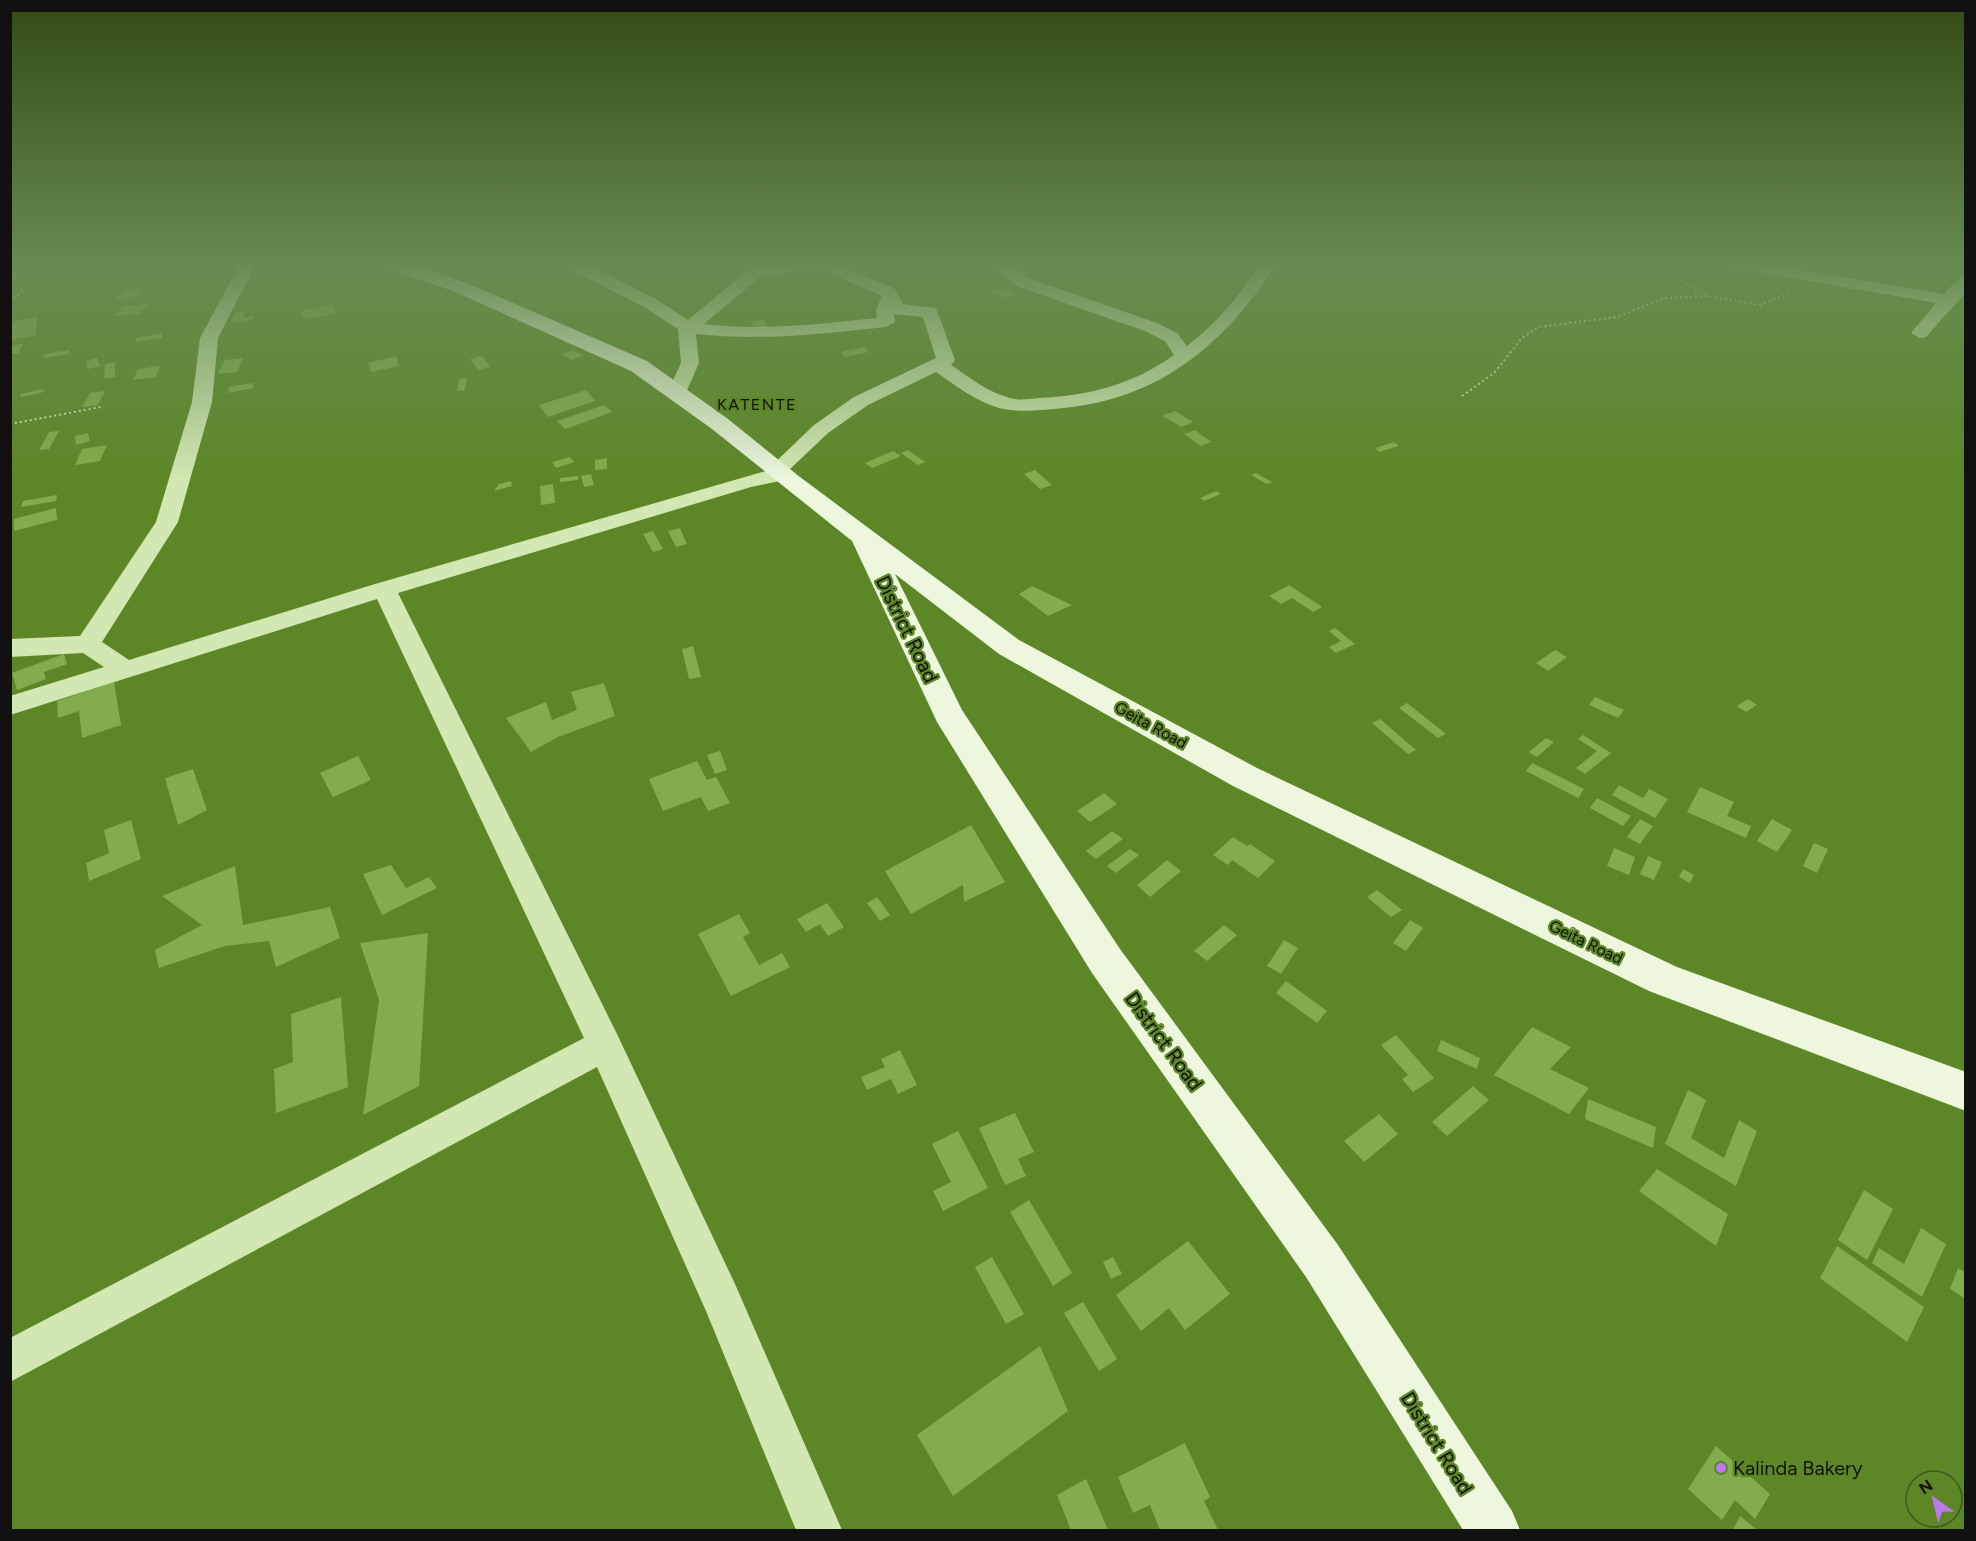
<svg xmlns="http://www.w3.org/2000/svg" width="1976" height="1541" viewBox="0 0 1976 1541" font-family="Figtree,sans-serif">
	<rect width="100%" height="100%" fill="#5d8727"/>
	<g fill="#83ac4c">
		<polygon points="21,270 13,284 10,285 10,272"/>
		<polygon points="998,286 1016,294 1006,298 989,292"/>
		<polygon points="125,289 144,289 132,299 113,300"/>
		<polygon points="148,304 139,314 114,316 123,306"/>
		<polygon points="332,304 336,313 305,320 301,311"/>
		<polygon points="245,311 244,318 254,316 254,319 231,323 234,313"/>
		<polygon points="37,317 36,335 10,340 10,322"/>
		<polygon points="764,320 769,329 756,331 751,322"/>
		<polygon points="162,333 162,338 135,342 136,338"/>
		<polygon points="23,344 19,353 10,354 13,345"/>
		<polygon points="865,347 869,352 844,357 841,352"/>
		<polygon points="70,350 69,354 43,358 44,354"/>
		<polygon points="573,350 575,352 583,355 572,360 562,354"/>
		<polygon points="396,356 399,366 371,372 368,363"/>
		<polygon points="482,356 490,367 478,370 470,359"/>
		<polygon points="97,358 100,366 88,369 86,361"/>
		<polygon points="243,358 237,372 218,374 225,360"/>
		<polygon points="115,362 115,377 104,379 105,364"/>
		<polygon points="160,366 156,377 133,380 138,369"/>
		<polygon points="467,378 465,390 457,391 459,379"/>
		<polygon points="253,383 253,388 228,393 229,387"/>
		<polygon points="43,389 44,392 21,397 20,394"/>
		<polygon points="586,390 595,401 548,417 539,405"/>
		<polygon points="105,391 98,405 82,407 90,393"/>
		<polygon points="604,405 612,412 565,429 557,421"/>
		<polygon points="1175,411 1193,422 1182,427 1162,416"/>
		<polygon points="1195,430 1211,442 1201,446 1184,434"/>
		<polygon points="59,431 49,449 39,450 49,432"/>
		<polygon points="88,433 90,441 76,445 75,436"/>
		<polygon points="1394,442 1399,446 1379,452 1375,448"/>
		<polygon points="107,445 100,461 75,465 82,449"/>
		<polygon points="908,450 925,462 918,465 901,453"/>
		<polygon points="893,451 901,456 872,468 865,463"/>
		<polygon points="570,457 574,462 556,468 552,462"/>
		<polygon points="607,458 607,469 595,470 595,460"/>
		<polygon points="1035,470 1052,485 1040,489 1024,474"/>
		<polygon points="1256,473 1272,482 1267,484 1251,475"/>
		<polygon points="591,474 594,485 584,487 581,476"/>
		<polygon points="578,476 578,480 560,482 560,478"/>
		<polygon points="511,481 512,486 494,491 499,484"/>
		<polygon points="553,484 555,503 541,505 540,486"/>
		<polygon points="1216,491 1221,494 1204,501 1200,498"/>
		<polygon points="57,495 56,501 21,507 23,501"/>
		<polygon points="56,508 57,520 14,531 14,519"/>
		<polygon points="680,528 687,544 676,547 668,531"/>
		<polygon points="653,531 663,549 653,552 643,534"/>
		<polygon points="1289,585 1322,607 1313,612 1292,598 1281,604 1269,596"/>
		<polygon points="1032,586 1072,605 1048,616 1019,594"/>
		<polygon points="1335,628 1355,644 1336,653 1329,647 1341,641 1329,631"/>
		<polygon points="693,646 701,677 689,679 682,649"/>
		<polygon points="1555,650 1567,657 1548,671 1536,663"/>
		<polygon points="64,654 67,664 44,672 46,679 17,690 12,673"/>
		<polygon points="114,682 121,725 82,738 79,711 58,718 57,701"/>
		<polygon points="604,683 615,716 558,737 531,752 506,718 546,702 552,720 577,710 571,692"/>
		<polygon points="1595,697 1624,710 1618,718 1589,705"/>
		<polygon points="1748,699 1757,705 1746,712 1737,706"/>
		<polygon points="1407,703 1446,734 1438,738 1399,708"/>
		<polygon points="1380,719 1416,750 1408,754 1372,723"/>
		<polygon points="1583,735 1611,753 1585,774 1576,768 1597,751 1578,739"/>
		<polygon points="1546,738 1554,742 1537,757 1529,752"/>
		<polygon points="720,751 727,770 715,774 707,755"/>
		<polygon points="358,756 371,780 333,797 320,773"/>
		<polygon points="697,761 707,780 716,777 730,803 708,811 701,797 663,811 649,779"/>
		<polygon points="1532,763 1584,789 1578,798 1526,771"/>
		<polygon points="193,769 207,810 178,825 165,778"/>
		<polygon points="1619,785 1643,798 1649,789 1668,799 1655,818 1612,795"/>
		<polygon points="1700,787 1734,802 1727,816 1751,826 1746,838 1687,812"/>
		<polygon points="1104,793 1117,804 1090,822 1077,811"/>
		<polygon points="1597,798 1631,816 1623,826 1590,808"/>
		<polygon points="1640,819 1653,826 1640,844 1627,837"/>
		<polygon points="1772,819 1792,830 1777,852 1757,841"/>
		<polygon points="131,820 141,859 89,881 86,863 109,853 104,830"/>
		<polygon points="971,825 1005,882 964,902 963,885 911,914 885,871"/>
		<polygon points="1112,831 1123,839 1096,859 1086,851"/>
		<polygon points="1233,837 1247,846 1250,844 1275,861 1258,878 1232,860 1228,865 1213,855"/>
		<polygon points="1814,843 1828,849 1817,873 1803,866"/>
		<polygon points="1614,848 1635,857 1629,875 1607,866"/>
		<polygon points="1130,849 1139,855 1116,873 1107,866"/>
		<polygon points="1648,856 1662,862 1654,880 1640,874"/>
		<polygon points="1167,860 1181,871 1150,897 1137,885"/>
		<polygon points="391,865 406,888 429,877 437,888 382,915 363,874"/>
		<polygon points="235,866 243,925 330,907 340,938 276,967 269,941 225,946 159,968 155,950 202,925 162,896"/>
		<polygon points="1683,869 1694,875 1690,883 1679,877"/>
		<polygon points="1377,890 1402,910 1391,917 1367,897"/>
		<polygon points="877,897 890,915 880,921 867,903"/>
		<polygon points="827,903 844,927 828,936 820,924 806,932 797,919"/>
		<polygon points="739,914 750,933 743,937 759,965 782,953 790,967 731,996 698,934"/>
		<polygon points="1410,920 1423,928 1406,951 1393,943"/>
		<polygon points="1224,925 1237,935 1207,961 1194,951"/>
		<polygon points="428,933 419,1086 363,1115 379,1000 360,943"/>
		<polygon points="1284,940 1298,948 1281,974 1267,966"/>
		<polygon points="1286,981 1327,1011 1317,1023 1276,993"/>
		<polygon points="341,997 348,1087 276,1113 274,1069 293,1062 291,1014"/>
		<polygon points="1532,1027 1571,1047 1550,1069 1589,1088 1569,1114 1494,1075"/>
		<polygon points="1396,1035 1434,1078 1413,1092 1402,1079 1408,1075 1381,1045"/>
		<polygon points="1441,1040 1480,1058 1477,1069 1437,1051"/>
		<polygon points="900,1050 917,1085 898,1094 891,1079 867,1090 861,1077 885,1067 881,1059"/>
		<polygon points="1473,1086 1489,1100 1447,1136 1432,1122"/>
		<polygon points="1688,1090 1706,1100 1691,1138 1724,1158 1739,1120 1757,1131 1736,1186 1665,1144"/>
		<polygon points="1588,1099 1656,1127 1653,1148 1585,1119"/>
		<polygon points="1015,1113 1034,1152 1018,1159 1026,1176 1005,1185 979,1128"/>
		<polygon points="1379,1114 1398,1134 1364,1162 1344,1141"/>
		<polygon points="958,1131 988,1188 943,1211 933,1191 951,1182 932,1144"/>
		<polygon points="1657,1169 1728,1214 1716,1246 1639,1191"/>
		<polygon points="1864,1190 1893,1209 1867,1260 1838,1240"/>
		<polygon points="1029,1200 1072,1273 1053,1286 1010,1212"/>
		<polygon points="1921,1228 1946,1244 1922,1297 1872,1263 1879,1248 1904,1264"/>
		<polygon points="1188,1241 1230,1294 1185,1330 1169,1308 1141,1331 1116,1295"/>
		<polygon points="1837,1246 1924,1307 1907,1342 1820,1278"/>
		<polygon points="992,1257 1024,1314 1006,1324 975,1267"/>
		<polygon points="1113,1257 1122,1274 1111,1279 1103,1262"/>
		<polygon points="1958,1268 1966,1273 1966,1299 1950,1289"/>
		<polygon points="1083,1302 1117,1359 1099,1371 1064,1313"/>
		<polygon points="1040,1346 1068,1411 953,1496 917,1435"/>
		<polygon points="1185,1443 1210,1497 1204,1501 1218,1530 1160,1530 1150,1505 1133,1513 1118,1477"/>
		<polygon points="1716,1446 1770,1494 1755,1519 1735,1500 1722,1520 1688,1489"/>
		<polygon points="1086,1479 1108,1530 1071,1530 1057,1495"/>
		<polygon points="1740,1516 1757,1530 1733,1530"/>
	</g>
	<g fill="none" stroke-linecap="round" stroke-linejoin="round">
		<g stroke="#d2e8b3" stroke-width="2" stroke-dasharray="2 3" stroke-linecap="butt">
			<polyline points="1651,264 1708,296"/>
			<polyline points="10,302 35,280"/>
			<polyline points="1462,396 1494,373 1522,338 1538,327 1617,317 1664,298 1706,296 1761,305 1790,293"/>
			<polyline points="10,424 101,407"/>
		</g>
		<g fill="#d2e8b3" fill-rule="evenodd">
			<path d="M235 264H251L252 271 218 338 212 402 178 522 102 642 129 660 375 584 766 471 814 425 854 397 936 358 923 317 894 314 895 322 886 327C822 334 760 341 696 334L699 363 684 397H670L667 393 681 363 678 329 644 307 568 268 566 264H586L656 299 688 320 749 269 784 264H837L895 289 903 304 936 308 955 360 951 365C969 377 986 391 1007 397 1017 401 1029 399 1039 398 1088 396 1134 384 1174 355L1165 341 1145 331 1016 286 992 264H1010L1028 278 1157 323 1177 333 1187 346C1215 325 1238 297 1258 268L1255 264H1271L1274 268C1223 345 1159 399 1063 408 1042 410 1020 413 999 408 976 401 956 386 936 372L868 405 828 433 789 470 792 474 789 479 751 487 398 593 617 1034 735 1284 842 1530H796L706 1311 597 1067 10 1382V1338L584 1038 377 599 10 715V696L104 667 83 653 10 657V639L80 636 156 522 192 402 200 338 236 271ZM818 268 882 296 876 310 877 318C819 324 762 331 704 324L760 277Z"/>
			<polygon points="1730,264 1764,264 1944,294 1960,277 1966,276 1966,292 1926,337 1920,338 1911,333 1936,303 1738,269"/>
		</g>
		<polygon fill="#ecf7dd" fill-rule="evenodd" points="382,264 409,264 467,283 647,361 728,419 800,477 1019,640 1257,768 1677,967 1966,1072 1966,1111 1649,991 1233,786 999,654 895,574 962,710 1120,949 1338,1245 1512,1511 1520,1530 1463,1530 1306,1277 1092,973 937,722 852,541 712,429 631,371 453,291 385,268"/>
	</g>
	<linearGradient id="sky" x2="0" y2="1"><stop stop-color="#334a15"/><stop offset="0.55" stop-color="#678b52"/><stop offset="1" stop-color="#678b52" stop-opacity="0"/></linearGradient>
	<rect width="1976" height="479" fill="url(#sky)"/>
	<circle fill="#be79f0" stroke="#5d8727" stroke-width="2" cx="1721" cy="1468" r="6"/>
	<g text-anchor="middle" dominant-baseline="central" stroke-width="4.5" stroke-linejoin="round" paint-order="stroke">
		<g font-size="16" letter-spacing="1.5" fill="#111" stroke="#5d8727">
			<text x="757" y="404">KATENTE</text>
		</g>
		<g font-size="16" fill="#111" stroke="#5d8727">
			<text transform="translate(1151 725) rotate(29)">Geita Road</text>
			<text transform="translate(1586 942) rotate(26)">Geita Road</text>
		</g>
		<g font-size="20" fill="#111" stroke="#5d8727">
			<text transform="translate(907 629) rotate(64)">District Road</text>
			<text transform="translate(1164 1041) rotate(54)">District Road</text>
			<text transform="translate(1437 1443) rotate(58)">District Road</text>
		</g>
		<g font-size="20" fill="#111" stroke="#5d8727" text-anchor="start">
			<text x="1733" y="1468">Kalinda Bakery</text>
		</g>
	</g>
	<rect width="1976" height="1541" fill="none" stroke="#111111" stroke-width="24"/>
	<g transform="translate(1934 1499) rotate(326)"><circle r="28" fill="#5d8727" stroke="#3f581e" stroke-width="1.5"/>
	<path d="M0-4.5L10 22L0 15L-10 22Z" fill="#be79f0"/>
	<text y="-9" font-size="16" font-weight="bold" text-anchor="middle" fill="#111111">N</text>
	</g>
</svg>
